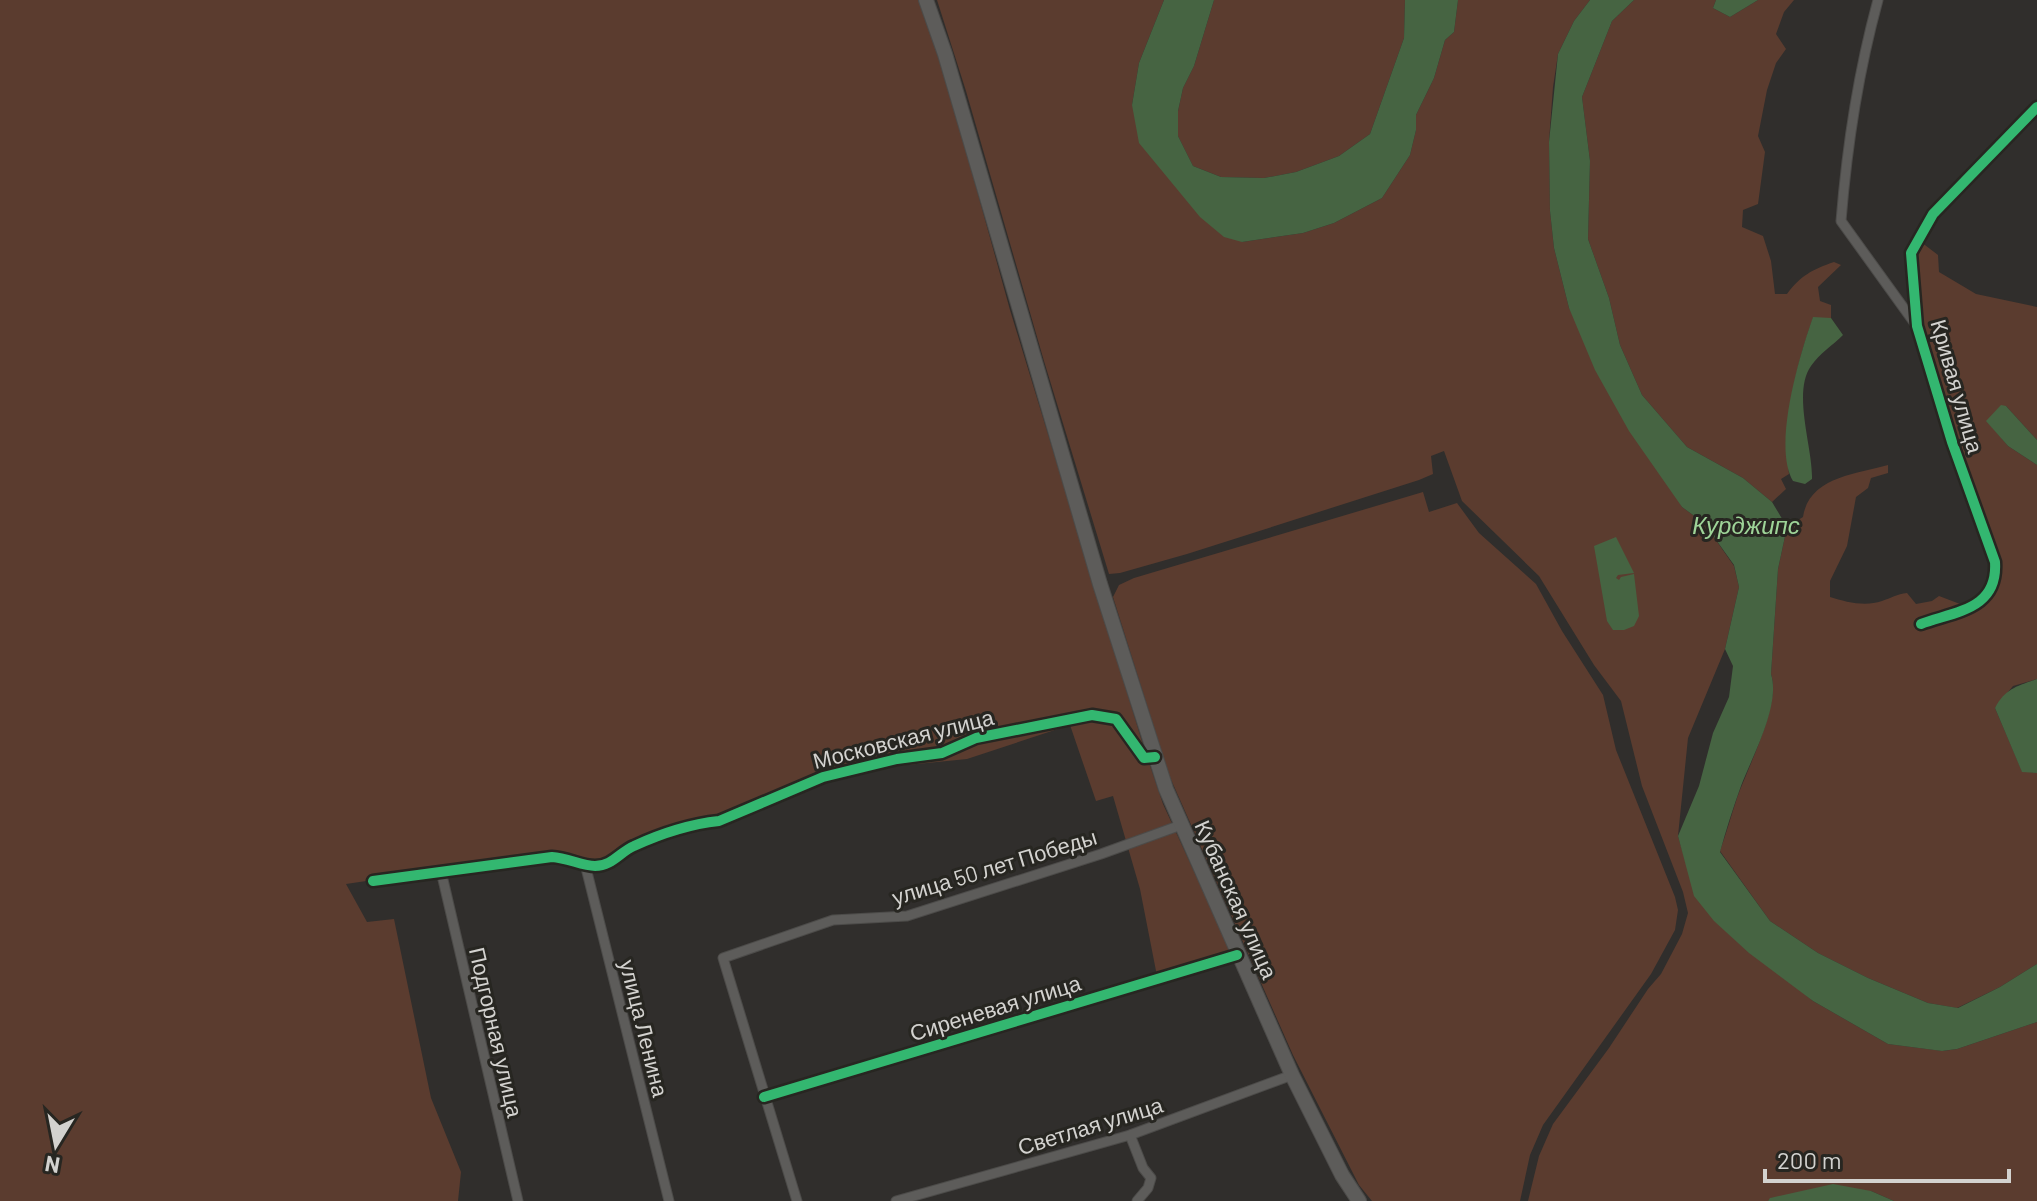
<svg xmlns="http://www.w3.org/2000/svg" width="2037" height="1201" viewBox="0 0 2037 1201" font-family="Barlow,sans-serif">
	<rect width="100%" height="100%" fill="#302e2c"/>
	<g fill="#5b3c2f">
		<polygon points="0,0 920,0 934,35 1010,310 1144,748 1163,804 1232,954 1157,976 1140,889 1113,796 1096,801 1070,725 967,759 877,768 765,795 748,806 716,819 682,823 611,858 596,863 588,863 577,856 556,853 346,884 367,922 394,919 431,1098 461,1172 458,1201 0,1201"/>
		<polygon points="937,0 1164,0 1139,63 1132,105 1242,242 1303,233 1334,223 1382,198 1410,155 1416,130 1416,115 1434,78 1445,40 1454,32 1458,0 1590,0 1574,21 1558,54 1553,87 1549,141 1550,211 1554,248 1569,308 1682,507 1704,523 1734,566 1739,587 1725,649 1688,738 1678,836 1686,863 1786,979 1813,1001 1888,1044 1943,1051 1957,1049 2037,1022 2037,1201 1894,1201 1871,1191 1771,1198 1768,1201 1528,1201 1539,1156 1553,1124 1609,1048 1648,989 1661,974 1682,934 1688,913 1683,892 1642,786 1621,701 1594,665 1539,576 1462,501 1444,451 1431,456 1433,474 1419,480 1187,554 1120,573 1109,574 1044,361 966,91"/>
		<polygon points="1214,0 1405,0 1404,38 1370,134 1339,156 1296,172 1264,178 1221,177 1193,166 1178,136 1178,111 1183,88 1194,66"/>
		<path d="M1634 0H1716L1713 8 1730 17 1758 0H1794L1784 12 1776 34 1786 49 1776 63 1767 90 1758 136 1765 152 1758 204 1743 210 1742 227 1763 236 1771 261 1775 294H1787C1800 276 1813 269 1834 262L1841 265 1818 287 1820 301 1831 305V318H1813C1795 369 1783 420 1789 474L1781 479 1786 489 1772 502 1743 478 1687 447 1642 395 1620 345 1609 298 1588 239 1590 161 1582 97 1612 21Z"/>
		<path d="M1921 242 1938 255 1939 272 1976 294 2037 307V440L2006 406 1987 421 2008 446 2037 465V679L2013 686 1995 708 2022 771 2037 773V964L2000 987 1957 1008 1928 1003 1868 978 1818 953 1770 921 1720 851C1726 834 1731 816 1737 798 1748 767 1781 704 1771 674L1778 569 1787 527 1803 517C1809 477 1856 474 1888 465V473L1871 478 1868 488 1856 497 1847 546 1830 581V597C1846 602 1865 607 1882 601 1891 598 1897 594 1907 593L1916 604 1932 601 1939 596 1960 604 1989 600C1996 589 2001 573 1999 559 1995 538 1982 517 1975 496 1957 446 1899 287 1921 242Z"/>
		<polygon points="1423,492 1429,512 1457,503 1479,533 1536,584 1562,631 1603,695 1616,750 1675,897 1678,910 1675,930 1651,974 1543,1125 1530,1155 1520,1201 1372,1201 1359,1185 1293,1055 1169,775 1113,597 1119,585 1134,578"/>
	</g>
	<g fill="#466442">
		<polygon points="1164,0 1214,0 1194,66 1183,88 1178,111 1178,136 1193,166 1221,177 1264,178 1296,172 1339,156 1370,134 1404,38 1405,0 1458,0 1454,32 1445,40 1434,78 1416,115 1416,130 1410,155 1382,198 1334,223 1303,233 1242,242 1224,237 1200,217 1139,143 1132,105 1139,63"/>
		<path d="M1590 0H1634L1612 21 1582 97 1590 161 1588 239 1609 298 1620 345 1642 395 1687 447 1743 478 1772 502 1787 527 1778 569 1771 674C1781 705 1752 757 1741 786 1733 808 1726 830 1720 852L1770 921 1818 953 1868 978 1928 1003 1958 1008 2000 987 2037 964V1022L1957 1049 1942 1051 1888 1044 1813 1001 1749 953 1714 921 1694 896 1678 836 1699 786 1713 733 1729 697 1733 666 1725 649 1739 587 1734 565 1704 523 1682 507 1629 431 1595 370 1569 308 1554 248 1550 211 1549 142 1558 54 1574 21Z"/>
		<polygon points="1716,0 1758,0 1730,17 1713,8"/>
		<path d="M1813 317 1831 318 1843 335C1833 345 1819 354 1811 366 1792 393 1813 448 1812 479L1805 484 1793 481C1772 446 1800 354 1813 317Z"/>
		<polygon points="2001,405 2006,406 2037,440 2037,465 2008,446 1986,421"/>
		<polygon points="1616,537 1634,573 1618,575 1616,578 1619,580 1621,577 1634,574 1639,616 1634,626 1624,630 1613,630 1607,621 1594,546"/>
		<path d="M2037 679V773L2022 772 1995 708C2005 689 2017 686 2037 679Z"/>
		<polygon points="1833,1184 1871,1191 1894,1201 1768,1201 1770,1198"/>
	</g>
	<g fill="none" stroke-linecap="round" stroke-linejoin="round">
		<defs>
			<g id="minor">
				<path d="M1878 0C1858 73 1847 146 1841 221L1916 325"/>
				<path d="M1921 624C1957 611 1998 609 1995 562L1952 442 1917 326 1911 253 1933 214 2037 107"/>
				<polyline points="585,864 669,1201"/>
				<polyline points="441,871 518,1201"/>
				<path d="M373 881 552 857C568 858 582 866 595 866 612 866 620 852 634 846 660 834 691 824 719 821L823 777 897 759 942 753 976 738 1092 715 1116 719 1144 758 1155 757"/>
				<polyline points="764,1097 1237,955"/>
				<polyline points="1130,1135 1143,1168 1151,1178 1148,1188 1137,1201"/>
				<polyline points="797,1201 723,958 833,920 907,916 1101,854 1181,825"/>
				<polyline points="896,1201 1130,1135 1292,1075"/>
			</g>
			<polyline id="secondary" points="926,0 945,54 1100,584 1166,789 1292,1075 1342,1175 1359,1201"/>
		</defs>
		<use href="#minor" stroke="#4c4b49" stroke-width="11"/>
		<use href="#secondary" stroke="#4c4b49" stroke-width="16"/>
		<use href="#minor" stroke="#5d5c5a" stroke-width="9"/>
		<use href="#secondary" stroke="#5d5c5a" stroke-width="14"/>
		<defs>
			<g id="cycleway">
				<path d="M1921 624C1957 611 1998 609 1995 562L1952 442 1917 326 1911 253 1933 214 2037 107"/>
				<path d="M373 881 552 857C568 858 582 866 595 866 612 866 620 852 634 846 660 834 691 824 719 821L823 777 897 759 942 753 976 738 1092 715 1116 719 1144 758 1155 757"/>
				<polyline points="764,1097 1237,955"/>
			</g>
		</defs>
		<use href="#cycleway" stroke="#272621" stroke-width="15"/>
		<use href="#cycleway" stroke="#33b770" stroke-width="10"/>
	</g>
	<g text-anchor="middle" dominant-baseline="central" stroke-width="6" stroke-linejoin="round" paint-order="stroke">
		<g font-size="22" fill="#d3d2cf" stroke="#272621">
			<text transform="translate(1958 386) rotate(74)">Кривая улица</text>
			<text transform="translate(903 738) rotate(-14)">Московская улица</text>
			<text transform="translate(994 866) rotate(-17)">улица 50 лет Победы</text>
			<text transform="translate(1237 899) rotate(66)">Кубанская улица</text>
			<text transform="translate(995 1007) rotate(-17)">Сиреневая улица</text>
			<text transform="translate(645 1028) rotate(76)">улица Ленина</text>
			<text transform="translate(497 1032) rotate(77)">Подгорная улица</text>
			<text transform="translate(1090 1125) rotate(-17)">Светлая улица</text>
		</g>
		<g font-size="24" font-style="italic" fill="#9ed498" stroke="#272621">
			<text x="1746" y="524">Курджипс</text>
		</g>
	</g>
	<g transform="translate(56 1145) rotate(190)" stroke="#272621" stroke-width="6" paint-order="stroke">
	<path d="M0-6L14 30L0 20L-14 30Z" fill="#d3d2cf"/>
	<text y="-12" font-size="22" font-weight="bold" text-anchor="middle" fill="#d3d2cf">N</text>
	</g>
	<path d="M1765 1169v12h244v-12" fill="none" stroke="#d3d2cf" stroke-width="4"/>
	<text x="1777" y="1169" font-size="24" fill="#d3d2cf" stroke="#272621" stroke-width="6" paint-order="stroke">200 m</text>
</svg>
